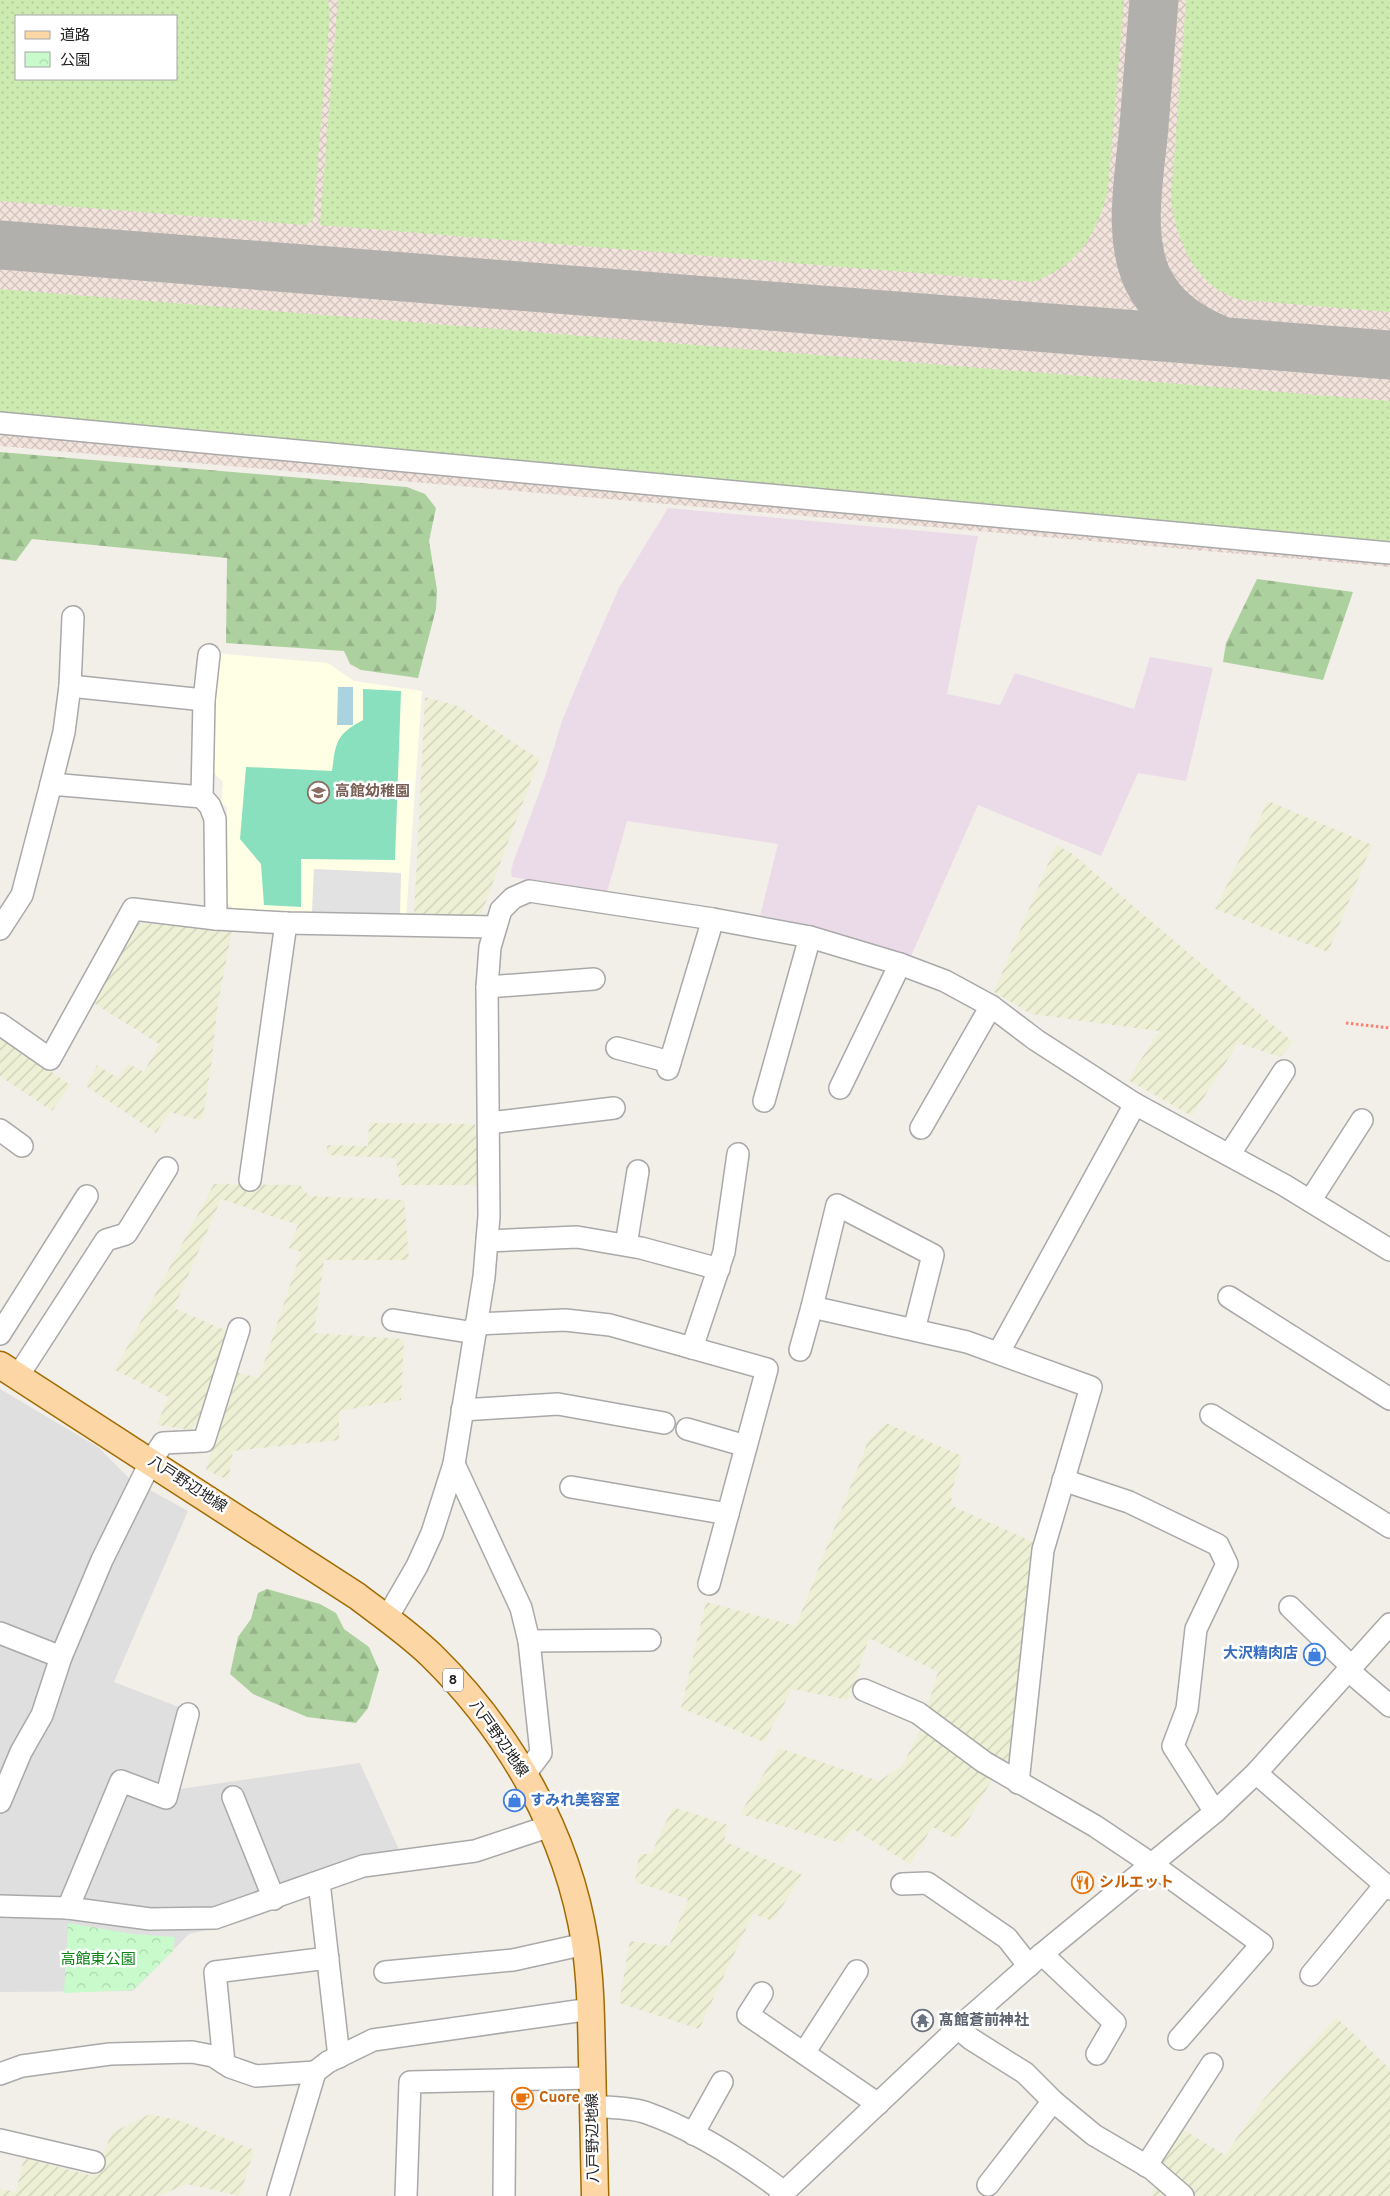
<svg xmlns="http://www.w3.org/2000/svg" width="1390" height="2196" viewBox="0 0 1390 2196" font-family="Overpass,'Noto Sans JP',sans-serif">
	<defs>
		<pattern id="military-cross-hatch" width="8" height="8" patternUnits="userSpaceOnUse" patternTransform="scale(1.25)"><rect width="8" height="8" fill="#f3e3dd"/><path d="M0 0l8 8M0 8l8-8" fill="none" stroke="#d0c2bd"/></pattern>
		<pattern id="farmland-furrows" width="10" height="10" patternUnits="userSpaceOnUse" patternTransform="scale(1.25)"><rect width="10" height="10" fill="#eef0d5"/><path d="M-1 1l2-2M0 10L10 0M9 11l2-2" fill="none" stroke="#ccceb7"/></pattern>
		<pattern id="grass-dots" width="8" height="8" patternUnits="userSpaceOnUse" patternTransform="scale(1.25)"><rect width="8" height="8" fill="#cdebb0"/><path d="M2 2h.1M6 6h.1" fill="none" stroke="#b0c997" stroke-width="1.8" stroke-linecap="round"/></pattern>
		<pattern id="forest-firs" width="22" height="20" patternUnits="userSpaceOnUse" patternTransform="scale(1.25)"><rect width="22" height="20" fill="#add19e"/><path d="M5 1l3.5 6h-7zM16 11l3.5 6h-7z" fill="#95b388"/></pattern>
		<pattern id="park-crowns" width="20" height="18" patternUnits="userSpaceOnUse" patternTransform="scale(1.25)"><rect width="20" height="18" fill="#c8facc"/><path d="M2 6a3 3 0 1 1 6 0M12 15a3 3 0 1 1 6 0" fill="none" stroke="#acd6af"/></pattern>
	</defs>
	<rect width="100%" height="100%" fill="#f2efe9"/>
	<polygon fill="#e0dfdf" points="0,1389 98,1447 130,1479 188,1511 114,1682 197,1714 180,1789 360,1763 409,1872 370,1874 245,1921 189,1934 133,1991 0,1992"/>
	<polygon fill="#ebdbe8" points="668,508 978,536 947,694 1000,705 1015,673 1134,709 1150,657 1213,668 1186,781 1138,773 1101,856 978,805 911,956 807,925 760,916 778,844 627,821 607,892 512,877 511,871 513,863 545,777 562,721 583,670 619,588"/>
	<polygon fill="#ffffe5" points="214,653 328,663 354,681 422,691 406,918 238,912 228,904 222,895 227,807 221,803 223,782 209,768"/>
	<path fill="url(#military-cross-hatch)" fill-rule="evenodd" d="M0 0H1390V567L0 446ZM16 16H176V79H16Z"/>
	<g fill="url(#farmland-furrows)">
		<polygon points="425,697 458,706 539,759 479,920 414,916"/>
		<polygon points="1268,801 1372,845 1328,952 1215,909"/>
		<polygon points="1056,845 1070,852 1293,1042 1280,1057 1238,1043 1192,1116 1128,1080 1159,1031 1031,1014 994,992"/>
		<polygon points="140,923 232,931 218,1003 211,1067 202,1121 170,1112 156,1133 86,1086 97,1065 118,1078 128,1064 144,1072 159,1044 92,1002 133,925"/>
		<polygon points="0,1035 70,1085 52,1111 0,1076"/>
		<polygon points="369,1123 475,1124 479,1185 400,1185 396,1158 327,1155 327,1145 368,1146"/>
		<polygon points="214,1184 300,1185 309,1196 404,1200 409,1260 324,1260 314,1333 404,1339 401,1400 339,1411 339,1440 233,1451 228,1480 206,1470 235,1372 259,1378 301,1252 289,1248 298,1225 221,1199 174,1308 229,1332 200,1418 191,1430 157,1425 168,1397 115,1370"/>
		<polygon points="886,1423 962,1456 951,1494 952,1506 1033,1542 1011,1769 1002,1763 957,1839 932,1827 910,1864 853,1829 841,1843 740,1814 779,1748 879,1781 902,1766 920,1731 938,1672 869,1638 848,1700 792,1689 764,1742 681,1708 706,1602 796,1626 868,1441"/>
		<polygon points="673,1807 728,1825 724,1841 802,1875 773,1921 753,1914 699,2029 619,2003 630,1941 669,1946 688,1899 635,1882 639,1854 651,1854"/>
		<polygon points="1336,2017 1390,2069 1390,2196 1152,2196 1161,2156 1179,2127 1225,2155 1263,2100"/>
		<polygon points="150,2114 181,2121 254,2150 240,2196 187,2184 158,2196 0,2196 0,2189 16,2192 24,2158 93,2176 112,2133"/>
	</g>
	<g fill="url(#grass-dots)" fill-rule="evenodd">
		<path d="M0 0H328L330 13 313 220 306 225 0 201ZM16 16H176V79H16Z"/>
		<path d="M341 0H1124L1108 189C1098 234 1077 267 1032 282L320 225 337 10 338 1Z"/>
		<path d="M1186 0H1390V312L1241 300C1196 288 1176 241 1171 199Z"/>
		<polygon points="0,289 1390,401 1390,544 0,416"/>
	</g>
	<g fill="url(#forest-firs)">
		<polygon points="0,452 407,487 425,494 436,508 429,541 437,590 436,609 418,678 361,670 350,664 344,651 226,643 227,558 32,539 16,561 0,559"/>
		<polygon points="1257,579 1353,592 1323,680 1223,662 1226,643"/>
		<polygon points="267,1589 320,1604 336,1613 344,1629 369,1647 379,1670 368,1708 356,1723 307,1717 253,1694 230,1674 238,1637 251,1619 258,1593"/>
	</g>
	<polygon fill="url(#park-crowns)" points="68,1923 133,1934 175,1937 173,1951 133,1990 64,1993"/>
	<path fill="#88e0be" d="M363 689 401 691 395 860 301 859V907L264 905 261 864 240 839 246 767 332 771C336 741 336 735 363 720Z"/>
	<polygon fill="#e2e2e2" points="314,869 401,873 400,916 312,912"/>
	<polygon fill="#aad3df" points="338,687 353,687 353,725 337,725"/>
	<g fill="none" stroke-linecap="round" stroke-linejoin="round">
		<g stroke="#b1b0ac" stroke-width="49">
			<path d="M1154 0C1151 42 1147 84 1144 126 1140 175 1125 243 1152 287 1168 314 1192 328 1219 340"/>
			<polyline points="0,245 1390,355"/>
		</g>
		<defs>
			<g id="minor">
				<polyline points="0,423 1390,553"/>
				<polyline points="209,655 204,700 202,797 210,806 215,819 216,919"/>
				<polyline points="70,686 204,700"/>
				<polyline points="51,784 64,732 70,686 73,617"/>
				<polyline points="0,929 22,895 51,784 202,797"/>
				<polyline points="487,987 594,979"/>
				<polyline points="0,1024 50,1059 133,909 216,919 286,923 495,927"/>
				<polyline points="617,1048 670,1062"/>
				<polyline points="668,1069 713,919"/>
				<polyline points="840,1088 900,964"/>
				<polyline points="764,1101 810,937"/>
				<polyline points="489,1123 614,1108"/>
				<polyline points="921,1128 991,1006"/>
				<polyline points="0,1130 22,1146"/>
				<polyline points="1229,1155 1284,1071"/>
				<polyline points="250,1180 286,923"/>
				<polyline points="1310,1201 1362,1120"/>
				<polyline points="487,1241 577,1237 641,1248 719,1269"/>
				<polyline points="626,1245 638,1171"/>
				<polyline points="1229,1297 1390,1399"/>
				<polyline points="393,1320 475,1333"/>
				<polyline points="476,1324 565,1320 610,1325 767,1369 709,1584"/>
				<polyline points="914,1330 933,1255 837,1205 812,1307 967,1342 1091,1387 1043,1550 1018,1783"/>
				<polyline points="0,1334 87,1196"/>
				<polyline points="692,1348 724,1252 738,1154"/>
				<polyline points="800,1350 812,1307"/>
				<polyline points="999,1352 1135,1104"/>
				<polyline points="18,1376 106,1240 126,1234 167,1168"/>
				<polyline points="462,1410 558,1404 664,1423"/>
				<polyline points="1211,1415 1390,1527"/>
				<polyline points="687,1429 746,1446"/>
				<polyline points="454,1464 521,1608 529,1641 541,1753 525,1774"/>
				<polyline points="1063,1480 1129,1502 1218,1545 1227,1564 1196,1629 1187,1709 1173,1746 1215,1812"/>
				<polyline points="571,1487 728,1514"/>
				<polyline points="1290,1607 1352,1667"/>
				<polyline points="387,1618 417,1566 432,1533 454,1464 484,1277 489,1216 487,987 490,947 501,910 513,898 529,891 713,919 810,937 900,964 945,981 991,1006 1036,1040 1135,1104 1284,1185 1390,1250"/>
				<polyline points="0,1633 61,1657"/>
				<polyline points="529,1641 650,1640"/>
				<polyline points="1349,1671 1390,1706"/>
				<polyline points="864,1690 918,1713 984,1762 1095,1826 1153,1865 1262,1944 1179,2039"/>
				<polyline points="1256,1773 1390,1889"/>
				<polyline points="233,1797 274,1899"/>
				<polyline points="0,1802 21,1752 42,1715 61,1657 102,1560 151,1461 163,1443 204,1441 239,1329"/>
				<polyline points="319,1882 339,2057"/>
				<polyline points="902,1884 927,1883 1007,1938 1029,1966"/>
				<polyline points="0,1906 68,1908 150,1919 215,1918 363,1866 475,1851 550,1826"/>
				<polyline points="68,1908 121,1781 166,1798 188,1714"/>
				<polyline points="1042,1954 1115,2023 1097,2054"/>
				<polyline points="385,1972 513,1960 585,1944"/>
				<polyline points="1311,1975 1385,1885"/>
				<polyline points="762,1993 748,2015 878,2104"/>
				<polyline points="958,2028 971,2039 1025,2073 1053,2101 1094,2135 1152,2169 1183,2196"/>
				<polyline points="804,2053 857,1971"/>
				<polyline points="224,2063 215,1972 328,1958"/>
				<polyline points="0,2074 22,2066 110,2054 192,2052 213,2056 230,2067 256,2076 315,2072"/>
				<path d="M593 2106C610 2108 631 2107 647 2113 695 2130 743 2161 784 2192"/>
				<polyline points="693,2134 722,2082"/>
				<polyline points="0,2140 94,2162"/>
				<polyline points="1146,2166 1212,2064"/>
				<polyline points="988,2185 1053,2101"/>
				<polyline points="278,2196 315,2072 328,2062 373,2040 591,2009"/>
				<polyline points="406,2196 410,2082 592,2078"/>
				<polyline points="504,2196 505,2080"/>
				<polyline points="780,2196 958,2028 1042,1954 1215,1812 1256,1773 1390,1624"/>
			</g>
			<path id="major" d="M0 1365 357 1596C382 1615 408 1633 431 1655 510 1732 568 1834 585 1943 591 1982 591 2021 592 2060 593 2105 594 2151 595 2196"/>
		</defs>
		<use href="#minor" stroke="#a9a9a9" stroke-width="24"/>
		<use href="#major" stroke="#a06b00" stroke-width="29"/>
		<polyline stroke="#fa8072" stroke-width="3" stroke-dasharray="2.5 2.5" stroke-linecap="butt" points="1346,1023 1390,1028"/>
		<use href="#minor" stroke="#fff" stroke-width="21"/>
		<use href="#major" stroke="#fcd6a4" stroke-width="26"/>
	</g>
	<defs>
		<symbol id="school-ring" viewBox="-11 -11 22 22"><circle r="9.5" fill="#fff" stroke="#8d6e63" stroke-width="1.5"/><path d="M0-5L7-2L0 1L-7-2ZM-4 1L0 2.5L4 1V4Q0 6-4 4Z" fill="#8d6e63"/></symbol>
		<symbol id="shop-ring" viewBox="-11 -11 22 22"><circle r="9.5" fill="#fff" stroke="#3f7fe0" stroke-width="1.5"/><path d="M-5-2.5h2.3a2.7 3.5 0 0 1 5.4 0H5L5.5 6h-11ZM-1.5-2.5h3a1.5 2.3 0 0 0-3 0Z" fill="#3f7fe0"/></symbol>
		<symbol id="restaurant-ring" viewBox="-11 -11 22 22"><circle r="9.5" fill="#fff" stroke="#e8710a" stroke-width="1.5"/><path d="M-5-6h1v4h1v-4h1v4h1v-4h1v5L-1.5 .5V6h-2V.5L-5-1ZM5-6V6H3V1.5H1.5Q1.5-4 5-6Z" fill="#e8710a"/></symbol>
		<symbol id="temple-ring" viewBox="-11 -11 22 22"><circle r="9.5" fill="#fff" stroke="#6b7280" stroke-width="1.5"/><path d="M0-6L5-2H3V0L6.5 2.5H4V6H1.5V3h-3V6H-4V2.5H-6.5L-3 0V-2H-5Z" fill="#6b7280"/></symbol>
		<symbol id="cafe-ring" viewBox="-11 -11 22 22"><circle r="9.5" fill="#fff" stroke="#e8710a" stroke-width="1.5"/><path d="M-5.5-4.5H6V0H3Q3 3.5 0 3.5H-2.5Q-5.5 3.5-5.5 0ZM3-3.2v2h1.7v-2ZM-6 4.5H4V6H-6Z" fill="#e8710a"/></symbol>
	</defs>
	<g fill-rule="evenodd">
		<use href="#school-ring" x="306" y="780" width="25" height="25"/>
		<use href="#shop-ring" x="1302" y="1642" width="25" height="25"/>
		<use href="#shop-ring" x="502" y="1788" width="25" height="25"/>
		<use href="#restaurant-ring" x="1070" y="1870" width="25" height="25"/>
		<use href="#temple-ring" x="910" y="2008" width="25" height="25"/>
		<use href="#cafe-ring" x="510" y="2086" width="25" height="25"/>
	</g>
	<g text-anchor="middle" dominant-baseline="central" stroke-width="5" stroke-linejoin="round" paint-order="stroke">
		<rect fill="#fff" stroke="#646464" stroke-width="1" x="443" y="1668.5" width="20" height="23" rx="4"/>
		<g font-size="14" font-weight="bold" fill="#222">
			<text x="453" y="1680">8</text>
		</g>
		<g font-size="15" font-weight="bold" fill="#785e54" stroke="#fff" text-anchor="start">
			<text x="335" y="792">高館幼稚園</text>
		</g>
		<g font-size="15" fill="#222" stroke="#fff">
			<text transform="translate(187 1485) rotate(33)">八戸野辺地線</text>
			<text transform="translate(498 1739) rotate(55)">八戸野辺地線</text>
			<text transform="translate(594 2138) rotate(-91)">八戸野辺地線</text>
		</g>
		<g font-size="15" font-weight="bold" fill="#366cbe" stroke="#fff" text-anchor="end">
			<text x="1298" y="1654">大沢精肉店</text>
			<text x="530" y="1801" text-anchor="start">すみれ美容室</text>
		</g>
		<g font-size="15" font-weight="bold" fill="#c56008" stroke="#fff" text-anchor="start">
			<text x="1099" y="1883">シルエット</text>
			<text x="539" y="2098">Cuore</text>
		</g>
		<g font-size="15" fill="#0c8416" stroke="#fff">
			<text x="98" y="1960">高館東公園</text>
		</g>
		<g font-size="15" font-weight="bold" fill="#5b616d" stroke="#fff" text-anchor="start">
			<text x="939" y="2021">髙館蒼前神社</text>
		</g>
	</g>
	<rect x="15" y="15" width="162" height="65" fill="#ffffff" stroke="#a7a7a7"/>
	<rect x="25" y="31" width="25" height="8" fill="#fcd6a4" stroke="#a7a7a7"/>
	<text x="60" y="40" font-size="15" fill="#222222">道路</text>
	<rect x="25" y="52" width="25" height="15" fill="url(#park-crowns)" stroke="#a7a7a7"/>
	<text x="60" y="65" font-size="15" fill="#222222">公園</text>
</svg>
